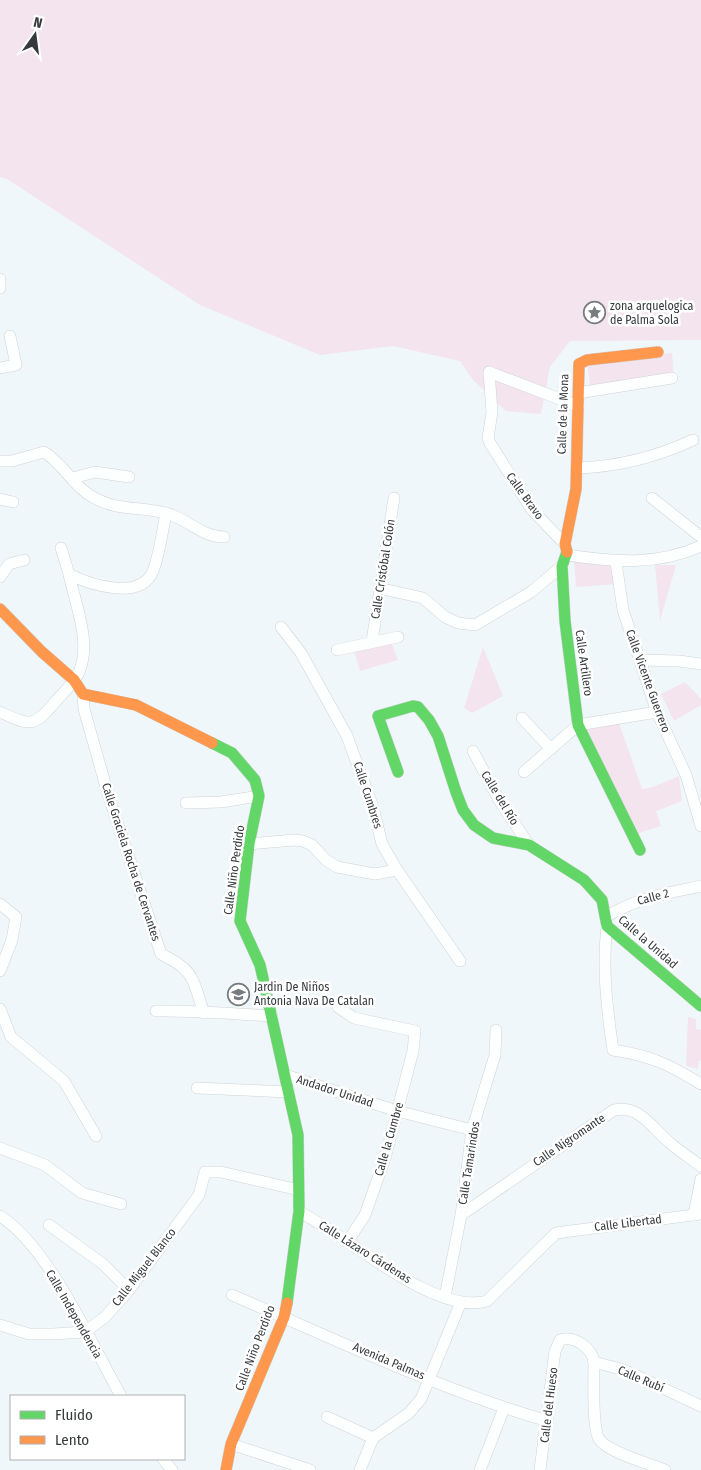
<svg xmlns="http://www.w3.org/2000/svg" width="701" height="1470" viewBox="0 0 701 1470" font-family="'Fira Sans Condensed',sans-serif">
	<rect width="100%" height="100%" fill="#f0f7fa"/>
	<g fill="#f4e4ed">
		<polygon points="0,0 701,0 701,340 570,341 550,367 541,414 506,411 473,380 460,361 393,346 320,355 200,305 7,179 0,177"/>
		<polygon points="672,353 674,376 590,385 587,360"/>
		<polygon points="574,560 614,563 618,584 576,587"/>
		<polygon points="655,565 676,565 660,621"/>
		<polygon points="391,642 398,660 360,671 354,651"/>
		<polygon points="483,647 503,696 472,713 464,708"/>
		<polygon points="685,682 701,699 701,705 674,721 661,694"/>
		<polygon points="619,723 642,789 653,787 679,776 682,801 656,811 661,826 636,834 583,728"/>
		<polygon points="688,1017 696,1019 696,1029 701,1030 701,1061 699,1060 698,1069 686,1066"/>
	</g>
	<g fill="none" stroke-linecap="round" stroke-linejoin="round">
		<defs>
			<g id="street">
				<polyline points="0,279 0,288"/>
				<polyline points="0,368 16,365 10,336"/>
				<polyline points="578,393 672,378"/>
				<path d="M0 461H12L44 452C63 463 72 485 91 496 119 513 144 505 172 515 190 522 204 537 224 537"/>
				<path d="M576 468C618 467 654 458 693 440"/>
				<polyline points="73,478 95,472 129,477"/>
				<polyline points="652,498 701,537"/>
				<polyline points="0,499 13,502"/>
				<polyline points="565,544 532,510 490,443 488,438 492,412 489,372 578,406"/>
				<path d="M61 548 69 574C90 585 141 601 153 571 160 553 162 532 166 513"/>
				<path d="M567 555C613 562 657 566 701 546"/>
				<polyline points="616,562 623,610 657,712 686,775 701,826"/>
				<polyline points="0,577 9,564 24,560"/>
				<polyline points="379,588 423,598 445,617 458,623 475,625 531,592 562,566"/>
				<polyline points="281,627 301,653 347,736 373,807 382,844 397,870 460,961"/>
				<polyline points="372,641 394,498"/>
				<polyline points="337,650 398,637"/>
				<polyline points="640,660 679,661 701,664"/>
				<path d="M83 694 84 709 108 794 161 954C196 971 192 979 204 1013"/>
				<path d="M0 712C29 725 33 729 55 702 63 693 74 683 79 672 92 642 75 604 69 574"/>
				<polyline points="522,718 551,749"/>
				<polyline points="473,751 499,800 529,845"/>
				<polyline points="524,772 578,725 657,712"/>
				<polyline points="186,803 221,802 259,796"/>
				<polyline points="249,844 294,840 303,841 312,845 326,860 337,867 375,874 397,870"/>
				<polyline points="0,904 16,917 12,940 0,971"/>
				<path d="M607 916C641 897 664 894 701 886"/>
				<path d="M607 926C602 967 607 1009 613 1050 652 1056 668 1064 701 1084"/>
				<polyline points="338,1007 354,1018 415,1031 413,1051 385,1158 365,1215 348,1241"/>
				<polyline points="0,1009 11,1037 64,1081 96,1136"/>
				<path d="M156 1011C195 1010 233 1014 272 1016"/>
				<polyline points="285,1075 397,1111 472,1130"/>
				<polyline points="197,1088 289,1092"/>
				<polyline points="0,1148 45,1165 82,1193 121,1204"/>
				<path d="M299 1211C315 1221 332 1231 348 1242 381 1264 446 1313 487 1301L556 1233 701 1214"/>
				<path d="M461 1215 614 1110C640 1105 651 1127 669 1142 679 1151 690 1158 701 1166"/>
				<polyline points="694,1215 701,1179"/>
				<path d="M0 1216C49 1247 92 1345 121 1396"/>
				<polyline points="49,1225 103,1264 129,1290"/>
				<path d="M232 1295C335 1339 440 1390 548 1421"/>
				<polyline points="445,1297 461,1215 472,1130 495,1055 496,1030"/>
				<polyline points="0,1325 29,1334 53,1334 85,1332 105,1317 129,1290 199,1195 205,1172 221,1172 299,1190"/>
				<path d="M594 1362C594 1378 592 1427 599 1439 607 1452 650 1464 665 1470"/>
				<polyline points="327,1417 373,1438"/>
				<polyline points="231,1444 310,1470"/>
				<polyline points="163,1459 172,1470"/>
				<polyline points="360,1470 373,1438 409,1413 421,1399 461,1302"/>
				<polyline points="480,1470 504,1408"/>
				<path d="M540 1470 555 1351 560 1340C574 1335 592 1348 594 1362L624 1370 701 1406"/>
			</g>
			<g id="fast">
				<polyline points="567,552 562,566 565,621 578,725 640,850"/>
				<polyline points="212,743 232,753 255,780 259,796 249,844 240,921 260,965 298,1135 299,1211 287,1303"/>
				<polyline points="398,772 378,716 413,706 418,707 429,720 438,736 456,792 463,810 474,825 493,838 529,845 584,880 602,900 607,926 701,1006"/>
			</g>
			<g id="slow">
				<polyline points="567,552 565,544 576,489 579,364 587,360 658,352"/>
				<polyline points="0,609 42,652 74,680 83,694 136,705 212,743"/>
				<polyline points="226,1470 231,1444 284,1317 287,1303"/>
			</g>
		</defs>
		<use href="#street" stroke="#ced4d6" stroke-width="12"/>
		<use href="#fast" stroke="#ced4d6" stroke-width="12"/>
		<use href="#slow" stroke="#ced4d6" stroke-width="12"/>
		<use href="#street" stroke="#fdfefe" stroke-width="11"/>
		<use href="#fast" stroke="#63d668" stroke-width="11"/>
		<use href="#slow" stroke="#ff974d" stroke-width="11"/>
	</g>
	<defs>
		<symbol id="sight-ring" viewBox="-11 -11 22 22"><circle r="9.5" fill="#fff" stroke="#777c7e" stroke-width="1.5"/><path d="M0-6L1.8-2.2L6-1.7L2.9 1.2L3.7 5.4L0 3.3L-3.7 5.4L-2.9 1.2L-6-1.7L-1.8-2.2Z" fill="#777c7e"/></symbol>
		<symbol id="school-ring" viewBox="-11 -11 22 22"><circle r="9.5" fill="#fff" stroke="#777c7e" stroke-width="1.5"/><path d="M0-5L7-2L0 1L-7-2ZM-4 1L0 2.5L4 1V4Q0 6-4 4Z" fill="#777c7e"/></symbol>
	</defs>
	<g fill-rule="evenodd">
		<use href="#sight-ring" x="582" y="300" width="25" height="25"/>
		<use href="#school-ring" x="226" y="982" width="25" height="25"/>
	</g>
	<g text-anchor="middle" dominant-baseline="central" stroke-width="5" stroke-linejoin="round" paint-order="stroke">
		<g font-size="12" fill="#363a3c" stroke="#fff" text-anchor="start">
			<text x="610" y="306">zona arquelogica<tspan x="610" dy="14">de Palma Sola</tspan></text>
			<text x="254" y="987">Jardin De Niños<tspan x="254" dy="14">Antonia Nava De Catalan</tspan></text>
		</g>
		<g font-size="12" fill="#363a3c" stroke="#fff">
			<text transform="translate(563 414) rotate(-88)">Calle de la Mona</text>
			<text transform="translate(525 496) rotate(54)">Calle Bravo</text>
			<text transform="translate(383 569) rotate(-81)">Calle Cristóbal Colón</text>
			<text transform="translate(584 663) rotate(82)">Calle Artillero</text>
			<text transform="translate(648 681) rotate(70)">Calle Vicente Guerrero</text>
			<text transform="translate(368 795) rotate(72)">Calle Cumbres</text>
			<text transform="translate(500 798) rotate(59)">Calle del Río</text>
			<text transform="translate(131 862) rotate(72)">Calle Graciela Rocha de Cervantes</text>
			<text transform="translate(234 870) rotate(-82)">Calle Niño Perdido</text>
			<text transform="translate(653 897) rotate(-15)">Calle 2</text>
			<text transform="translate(648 942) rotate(41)">Calle la Unidad</text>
			<text transform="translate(335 1091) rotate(18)">Andador Unidad</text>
			<text transform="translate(389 1139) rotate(-74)">Calle la Cumbre</text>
			<text transform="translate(569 1140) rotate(-34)">Calle Nigromante</text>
			<text transform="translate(469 1163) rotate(-81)">Calle Tamarindos</text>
			<text transform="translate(628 1223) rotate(-7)">Calle Libertad</text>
			<text transform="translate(365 1252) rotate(32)">Calle Lázaro Cárdenas</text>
			<text transform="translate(144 1267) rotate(-52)">Calle Miguel Blanco</text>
			<text transform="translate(74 1314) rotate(60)">Calle Independencia</text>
			<text transform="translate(255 1348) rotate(-69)">Calle Niño Perdido</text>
			<text transform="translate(389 1361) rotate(23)">Avenida Palmas</text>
			<text transform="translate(641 1379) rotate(23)">Calle Rubí</text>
			<text transform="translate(549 1405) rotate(-83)">Calle del Hueso</text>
		</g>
	</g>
	<rect x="10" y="1395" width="175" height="65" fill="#ffffff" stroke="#afb0b1"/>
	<rect x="20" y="1411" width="25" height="8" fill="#63d668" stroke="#afb0b1"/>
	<text x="55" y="1420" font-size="15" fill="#363a3c">Fluido</text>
	<rect x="20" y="1436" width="25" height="8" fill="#ff974d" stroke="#afb0b1"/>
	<text x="55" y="1445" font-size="15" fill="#363a3c">Lento</text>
	<g transform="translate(35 35) rotate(14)" stroke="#ffffff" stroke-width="4" paint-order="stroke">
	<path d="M0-4L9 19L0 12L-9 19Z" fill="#363a3c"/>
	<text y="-8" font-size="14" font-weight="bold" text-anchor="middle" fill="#363a3c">N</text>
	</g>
</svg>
